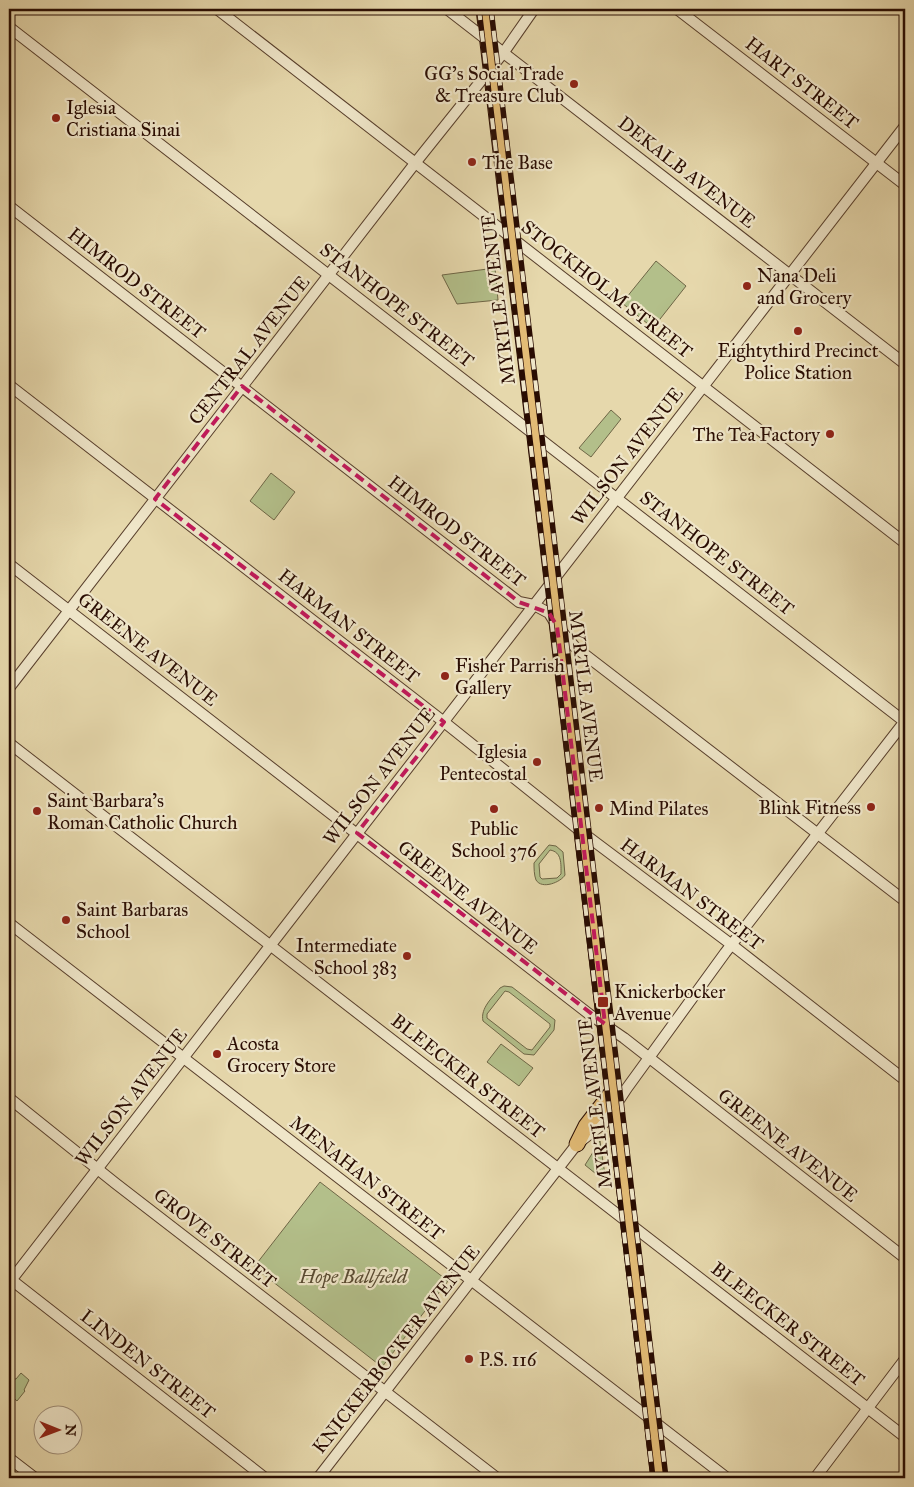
<svg xmlns="http://www.w3.org/2000/svg" width="914" height="1487" viewBox="0 0 914 1487" font-family="'IM FELL Great Primer',serif">
	<rect width="100%" height="100%" fill="#e6d8ac"/>
	<filter id="stains"><feTurbulence type="fractalNoise" baseFrequency=".004" numOctaves="4"/><feColorMatrix values="0 0 0 0 .2 0 0 0 0 .09 0 0 0 0 .02 0 0 0 .5 -.17"/></filter>
	<radialGradient id="worn" r=".72"><stop offset=".6" stop-color="#630" stop-opacity="0"/><stop offset="1" stop-color="#630" stop-opacity=".3"/></radialGradient>
	<g fill="#b3bf8a" stroke="#6e6646" fill-rule="evenodd">
		<polygon points="656,261 686,286 653,328 622,303"/>
		<polygon points="495,268 498,300 457,304 442,275"/>
		<polygon points="611,410 621,419 591,457 579,448"/>
		<polygon points="271,473 295,492 274,520 250,501"/>
		<path d="M549 845 556 846 563 852 565 875C561 882 542 890 536 880 534 875 534 868 534 863ZM550 850C562 852 561 864 561 874L557 878 542 879 540 877 539 864Z"/>
		<path d="M504 986 512 987 555 1020 554 1030 534 1055 524 1054 483 1021C480 1008 493 997 500 988ZM505 991 509 992 550 1024V1027L532 1050 527 1049 487 1018V1014Z"/>
		<polygon points="501,1044 533,1068 519,1086 487,1062"/>
		<polygon points="600,1141 606,1182 585,1165"/>
		<polygon points="320,1182 448,1281 382,1367 254,1267"/>
		<polygon points="21,1373 29,1380 24,1390 25,1391 17,1401 9,1394 9,1384 13,1379 16,1379"/>
	</g>
	<g fill="none" stroke-linecap="round" stroke-linejoin="round">
		<defs>
			<g id="street">
				<polyline points="217,9 905,543"/>
				<polyline points="447,9 905,364"/>
				<polyline points="677,9 905,185"/>
				<polyline points="9,27 905,722"/>
				<polyline points="9,206 519,602 534,605 549,613 557,626 575,647 905,901"/>
				<polyline points="9,385 444,722 583,833 732,945 905,1080"/>
				<polyline points="9,564 589,1014 624,1038 905,1258"/>
				<polyline points="9,688 416,162 504,52 534,9"/>
				<polyline points="9,743 905,1437"/>
				<polyline points="9,923 727,1478"/>
				<polyline points="9,1098 115,1183 497,1478"/>
				<polyline points="9,1278 265,1478"/>
				<polyline points="9,1283 905,126"/>
				<polyline points="9,1458 35,1478"/>
				<polyline points="318,1478 577,1144 604,1123 627,1088 725,953 905,721"/>
				<polyline points="815,1478 905,1359"/>
			</g>
			<g id="primary">
				<polyline points="484,9 659,1478"/>
				<polyline points="577,1144 586,1126 613,1091"/>
			</g>
		</defs>
		<use href="#street" stroke="#583f2c" stroke-width="12"/>
		<use href="#primary" stroke="#290c02" stroke-width="17"/>
		<use href="#street" stroke="#efe6c9" stroke-width="10"/>
		<use href="#primary" stroke="#e3bc76" stroke-width="15"/>
		<defs>
			<g id="rail">
				<polyline points="479,9 653,1478"/>
				<polyline points="491,9 666,1478"/>
			</g>
		</defs>
		<use href="#rail" stroke="#290c02" stroke-width="5.5"/>
		<use href="#rail" stroke="#efe6c9" stroke-width="4" stroke-dasharray="11" stroke-linecap="butt"/>
	</g>
	<path fill="none" stroke="#c2185b" stroke-width="4" stroke-dasharray="10 6" stroke-linejoin="round" d="M242 386 519 602 549 613 557 626 605 1024 357 833 444 722 155 499Z"/>
	<g fill="#8f2418" stroke="#efe6c9" stroke-width="2">
		<circle cx="574" cy="84" r="5"/>
		<circle cx="56" cy="118" r="5"/>
		<circle cx="472" cy="162" r="5"/>
		<circle cx="747" cy="286" r="5"/>
		<circle cx="798" cy="331" r="5"/>
		<circle cx="830" cy="434" r="5"/>
		<circle cx="445" cy="676" r="5"/>
		<circle cx="537" cy="762" r="5"/>
		<circle cx="871" cy="807" r="5"/>
		<circle cx="599" cy="808" r="5"/>
		<circle cx="494" cy="809" r="5"/>
		<circle cx="37" cy="811" r="5"/>
		<circle cx="66" cy="920" r="5"/>
		<circle cx="407" cy="956" r="5"/>
		<rect x="597" y="996" width="12" height="12" rx="2.5"/>
		<circle cx="217" cy="1054" r="5"/>
		<circle cx="469" cy="1359" r="5"/>
	</g>
	<g text-anchor="middle" dominant-baseline="central" stroke-width="4.5" stroke-linejoin="round" paint-order="stroke">
		<g font-size="19" fill="#290c02" stroke="#efe6c9" text-anchor="start">
			<text x="564" y="73" text-anchor="end">GG's Social Trade<tspan x="564" dy="22">&amp; Treasure Club</tspan></text>
			<text x="66" y="107">Iglesia<tspan x="66" dy="22">Cristiana Sinai</tspan></text>
			<text x="482" y="162">The Base</text>
			<text x="757" y="275">Nana Deli<tspan x="757" dy="22">and Grocery</tspan></text>
			<text x="798" y="350" text-anchor="middle">Eightythird Precinct<tspan x="798" dy="22">Police Station</tspan></text>
			<text x="820" y="434" text-anchor="end">The Tea Factory</text>
			<text x="455" y="665">Fisher Parrish<tspan x="455" dy="22">Gallery</tspan></text>
			<text x="527" y="751" text-anchor="end">Iglesia<tspan x="527" dy="22">Pentecostal</tspan></text>
			<text x="47" y="800">Saint Barbara's<tspan x="47" dy="22">Roman Catholic Church</tspan></text>
			<text x="861" y="807" text-anchor="end">Blink Fitness</text>
			<text x="609" y="808">Mind Pilates</text>
			<text x="494" y="828" text-anchor="middle">Public<tspan x="494" dy="22">School 376</tspan></text>
			<text x="76" y="909">Saint Barbaras<tspan x="76" dy="22">School</tspan></text>
			<text x="397" y="945" text-anchor="end">Intermediate<tspan x="397" dy="22">School 383</tspan></text>
			<text x="614" y="991">Knickerbocker<tspan x="614" dy="22">Avenue</tspan></text>
			<text x="227" y="1043">Acosta<tspan x="227" dy="22">Grocery Store</tspan></text>
			<text x="479" y="1359">P.S. 116</text>
		</g>
		<g font-size="19" fill="#290c02" stroke="#efe6c9">
			<text transform="translate(802 83) rotate(38)">HART STREET</text>
			<text transform="translate(687 172) rotate(38)">DEKALB AVENUE</text>
			<text transform="translate(137 283) rotate(38)">HIMROD STREET</text>
			<text transform="translate(607 289) rotate(38)">STOCKHOLM STREET</text>
			<text transform="translate(498 299) rotate(-97)">MYRTLE AVENUE</text>
			<text transform="translate(397 305) rotate(38)">STANHOPE STREET</text>
			<text transform="translate(249 350) rotate(-52)">CENTRAL AVENUE</text>
			<text transform="translate(627 456) rotate(-52)">WILSON AVENUE</text>
			<text transform="translate(457 531) rotate(38)">HIMROD STREET</text>
			<text transform="translate(717 553) rotate(38)">STANHOPE STREET</text>
			<text transform="translate(349 626) rotate(38)">HARMAN STREET</text>
			<text transform="translate(148 649) rotate(38)">GREENE AVENUE</text>
			<text transform="translate(586 696) rotate(83)">MYRTLE AVENUE</text>
			<text transform="translate(379 776) rotate(-52)">WILSON AVENUE</text>
			<text transform="translate(692 894) rotate(37)">HARMAN STREET</text>
			<text transform="translate(468 897) rotate(38)">GREENE AVENUE</text>
			<text transform="translate(468 1076) rotate(38)">BLEECKER STREET</text>
			<text transform="translate(131 1097) rotate(-52)">WILSON AVENUE</text>
			<text transform="translate(595 1103) rotate(-97)">MYRTLE AVENUE</text>
			<text transform="translate(788 1145) rotate(38)">GREENE AVENUE</text>
			<text transform="translate(367 1178) rotate(38)">MENAHAN STREET</text>
			<text transform="translate(215 1238) rotate(38)">GROVE STREET</text>
			<text transform="translate(788 1324) rotate(38)">BLEECKER STREET</text>
			<text transform="translate(396 1349) rotate(-52)">KNICKERBOCKER AVENUE</text>
			<text transform="translate(148 1364) rotate(38)">LINDEN STREET</text>
		</g>
		<g font-size="19" font-style="italic" fill="#594b32" stroke="#efe6c9">
			<text x="353" y="1276">Hope Ballfield</text>
		</g>
	</g>
	<rect width="914" height="1487" fill="none" stroke="#e6d8ac" stroke-width="30"/>
	<rect x="10" y="10" width="894" height="1467" fill="none" stroke="#290c02" stroke-width="2.5"/>
	<rect x="15" y="15" width="884" height="1457" fill="none" stroke="#290c02"/>
	<g transform="translate(58 1430) rotate(91)"><circle r="24" fill="#efe6c9" stroke="#a08f79"/>
	<path d="M0-4L9 19L0 12L-9 19Z" fill="#8f2418"/>
	<text y="-8" font-size="14" font-weight="bold" text-anchor="middle" fill="#290c02">N</text>
	</g>
	<rect width="100%" height="100%" filter="url(#stains)"/>
	<rect width="100%" height="100%" fill="url(#worn)"/>
</svg>
